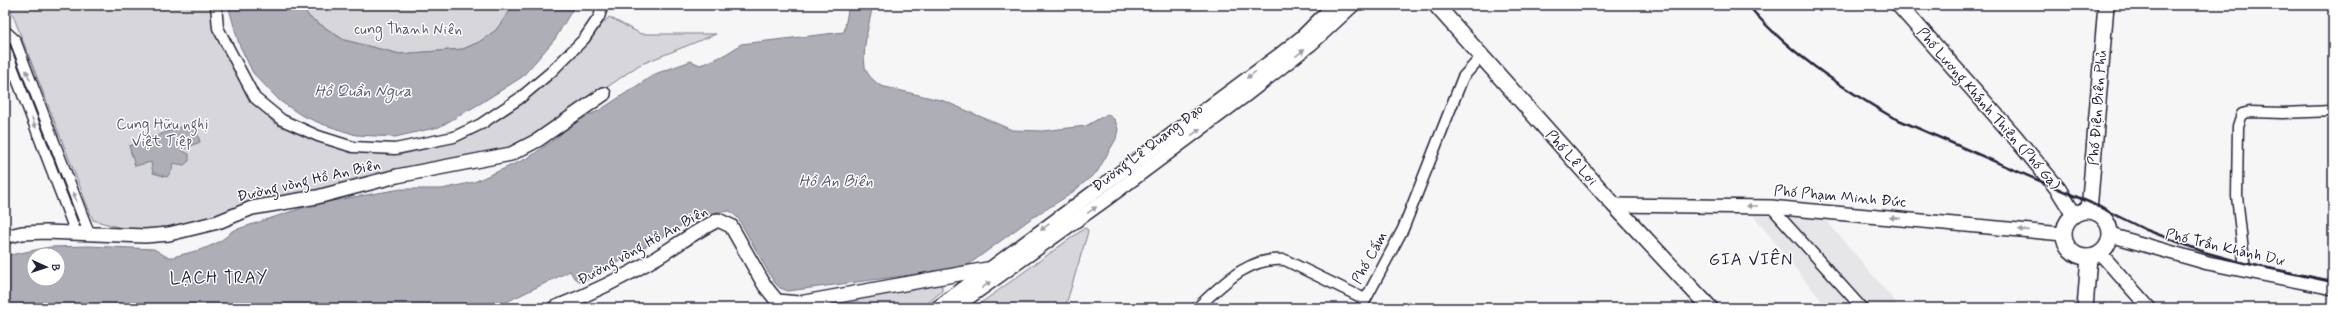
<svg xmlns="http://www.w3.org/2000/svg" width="2338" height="313" viewBox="0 0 2338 313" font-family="Mynerve,sans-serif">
	<rect width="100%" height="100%" fill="#f6f6f7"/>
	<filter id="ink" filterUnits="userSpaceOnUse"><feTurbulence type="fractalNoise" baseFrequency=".025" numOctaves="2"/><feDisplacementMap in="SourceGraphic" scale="8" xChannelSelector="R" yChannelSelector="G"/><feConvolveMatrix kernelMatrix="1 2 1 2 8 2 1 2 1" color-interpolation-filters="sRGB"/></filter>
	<g filter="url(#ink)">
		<polygon fill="#e6e6e9" points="1753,215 1825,219 1894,300 1898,308 1827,308"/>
		<g fill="#d7d7db" stroke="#7c7c8b">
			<polygon points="9,5 213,5 251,100 274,123 345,150 399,155 447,144 483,128 522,104 553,78 609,17 641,34 716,34 639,65 511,154 165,232 135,232 93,220"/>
			<polygon points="302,5 514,5 496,30 479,42 463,49 400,54 344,40 309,17"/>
			<polygon points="1085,228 1088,230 1087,235 1065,308 974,308"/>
			<polygon points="936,283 942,286 942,291 929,302 917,308 809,308"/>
		</g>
		<g fill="#aeaeb7" stroke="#767685" fill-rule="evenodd">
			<polygon points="228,5 302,5 309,17 344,40 400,54 463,49 479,42 496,30 514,5 575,5 555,39 522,77 481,103 439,127 395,137 356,135 322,124 301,115 280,101 253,73 239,44"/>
			<path d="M849 5H873C869 24 862 48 865 67 867 75 874 81 881 86L944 101 1012 130 1042 131 1086 126 1107 114 1115 120 1118 129 1116 139 1097 172 1069 195 1029 220 968 265 956 269 788 291 780 288 774 282 738 218 730 211 701 214 590 279 581 282 574 278 570 271 494 308H5V256L50 247 89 246 154 249 167 257H173C194 251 217 248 232 231L314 204 401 189H442L474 182 528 158 558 137 572 123 600 110 655 74 691 61 700 65C715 60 728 54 741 44L844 32ZM34 255H58V279H34Z"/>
			<polygon points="194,122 200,142 181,150 189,154 189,161 184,165 173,163 172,170 167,177 153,173 151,162 135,166 129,146"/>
		</g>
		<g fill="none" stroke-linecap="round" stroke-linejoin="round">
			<defs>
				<g id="minor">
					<polyline points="216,5 218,28 255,98 282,120 318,136 353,147 395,149 454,137 481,124 520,98 551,72 584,39 599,17 603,5"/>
					<polyline points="5,31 15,40 89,233"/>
					<polyline points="5,48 76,233"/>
					<polyline points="1771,207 1862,308"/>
					<polyline points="2245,270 2237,196 2238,126 2242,114 2250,112 2283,113 2333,111"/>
					<path d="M1197 308C1222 285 1248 256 1285 260L1365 299"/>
					<polyline points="1361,308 1403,229 1463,77 1481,57"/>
				</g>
				<g id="tertiary">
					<polyline points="1614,205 1771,207 2063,234"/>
					<polyline points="2110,235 2208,263 2333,288"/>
					<polyline points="5,237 22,233 46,232 145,236 169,234 218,222 252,208 317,197 397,176 511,154 538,140 604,94"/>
					<polyline points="2100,253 2149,308"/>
					<polyline points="777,301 799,303 987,269"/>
					<path d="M554 308C590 294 623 278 656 258 677 245 696 231 718 220L731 226 765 286 777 301 778 308"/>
					<polyline points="937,308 1278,56 1302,37 1334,5"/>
					<polyline points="954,308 1105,200 1247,94 1311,44 1353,5"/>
				</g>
				<g id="secondary">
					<polyline points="1436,5 1614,205 1710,308"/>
					<polyline points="1899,5 2015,137 2058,189 2074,215"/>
					<circle cx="2087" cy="234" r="23"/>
					<polyline points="2089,211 2106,5"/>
					<polyline points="2085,308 2089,257"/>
				</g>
			</defs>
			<use href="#minor" stroke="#22223b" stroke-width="13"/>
			<use href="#tertiary" stroke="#22223b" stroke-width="16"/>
			<use href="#secondary" stroke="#22223b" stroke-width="18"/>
			<use href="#minor" stroke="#fff" stroke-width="10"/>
			<use href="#tertiary" stroke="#fff" stroke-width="13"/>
			<use href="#secondary" stroke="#fff" stroke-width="15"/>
			<path stroke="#22223b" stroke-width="2.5" d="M1748 5C1786 51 1841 87 1892 117L2091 203 2144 229 2204 252 2244 263 2333 282"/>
		</g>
		<defs><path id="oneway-solid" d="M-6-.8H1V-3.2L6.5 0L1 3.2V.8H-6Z"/></defs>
		<g fill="#9c9ca7">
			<use href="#oneway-solid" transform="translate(1300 53) rotate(-38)"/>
			<use href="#oneway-solid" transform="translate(28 75) rotate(-111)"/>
			<use href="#oneway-solid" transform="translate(1251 75) rotate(144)"/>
			<use href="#oneway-solid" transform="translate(34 123) rotate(69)"/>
			<use href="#oneway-solid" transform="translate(1196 132) rotate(-37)"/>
			<use href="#oneway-solid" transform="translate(75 197) rotate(-111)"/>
			<use href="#oneway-solid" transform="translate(1752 206) rotate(-180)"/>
			<use href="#oneway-solid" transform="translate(1092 210) rotate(-35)"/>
			<use href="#oneway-solid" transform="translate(1895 218) rotate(-175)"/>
			<use href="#oneway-solid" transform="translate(1045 227) rotate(143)"/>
			<use href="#oneway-solid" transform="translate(2024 230) rotate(-175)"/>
			<use href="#oneway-solid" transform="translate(986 285) rotate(-37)"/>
		</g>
	</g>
	<g text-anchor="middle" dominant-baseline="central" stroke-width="3" stroke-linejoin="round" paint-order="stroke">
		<g font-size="15" fill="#58586b" stroke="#fff">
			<text x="408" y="30">cung Thanh Niên</text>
			<text x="162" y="125">Cung Hữu nghị<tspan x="162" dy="17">Việt Tiệp</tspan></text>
		</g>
		<g font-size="15" fill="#22223b" stroke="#fff">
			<text transform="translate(2098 108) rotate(-86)">Phố Điện Biên Phủ</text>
			<text transform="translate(1988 109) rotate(49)">Phố Lương Khánh Thiện (Phố Ga)</text>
			<text transform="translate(1148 148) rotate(-37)">Đường Lê Quang Đạo</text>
			<text transform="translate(1571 158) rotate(48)">Phố Lê Lợi</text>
			<text transform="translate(309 181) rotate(-13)">Đường vòng Hồ An Biên</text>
			<text transform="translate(1840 197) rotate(5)">Phố Phạm Minh Đức</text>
			<text transform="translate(643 246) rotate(-29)">Đường vòng Hồ An Biên</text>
			<text transform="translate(2225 248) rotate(13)">Phố Trần Khánh Dư</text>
			<text transform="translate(1370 258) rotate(-61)">Phố Cấm</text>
		</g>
		<g font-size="16" font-style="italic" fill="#5a5a6d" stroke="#fff">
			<text x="363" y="91">Hồ Quần Ngựa</text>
			<text x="836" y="181">Hồ An Biên</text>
		</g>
		<g font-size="17" letter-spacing="1" fill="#22223b" stroke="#fff">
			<text x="1751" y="260">GIA VIÊN</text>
			<text x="219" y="278">LẠCH TRAY</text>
		</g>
	</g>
	<rect width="2338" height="313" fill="none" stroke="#fff" stroke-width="20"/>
	<rect x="10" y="10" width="2318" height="293" fill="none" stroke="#22223b" stroke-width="1.5" filter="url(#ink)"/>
	<g transform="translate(46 267) rotate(93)"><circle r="19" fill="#ffffff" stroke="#a7a7b1"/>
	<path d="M0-3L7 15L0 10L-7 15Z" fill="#22223b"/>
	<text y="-6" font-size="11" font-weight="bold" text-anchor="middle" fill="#22223b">B</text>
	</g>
</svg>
